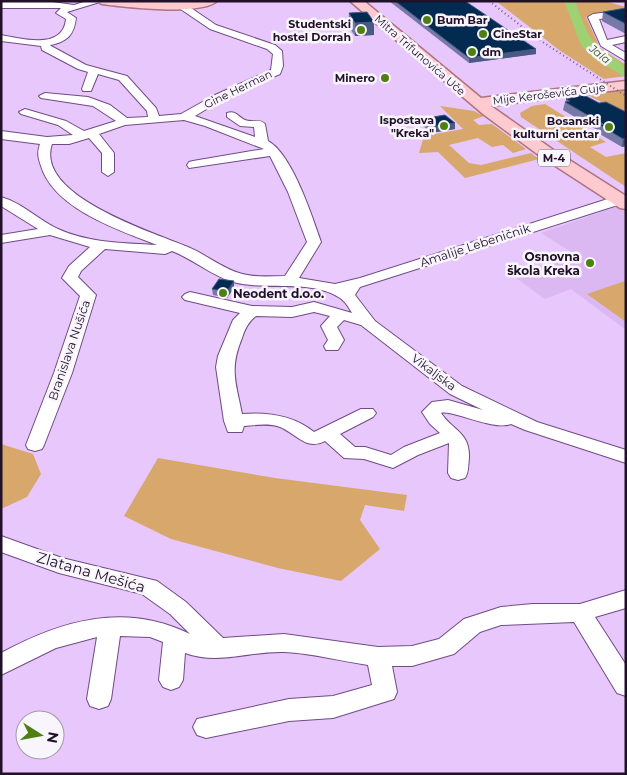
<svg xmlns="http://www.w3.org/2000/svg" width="627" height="775" viewBox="0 0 627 775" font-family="Montserrat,sans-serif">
	<rect width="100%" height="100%" fill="#e8c7fd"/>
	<polygon fill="#dbb8f2" points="621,205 626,208 626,330 571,289 545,299 516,278 576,255 541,233"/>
	<g fill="#d7a76b">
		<polygon points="496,1 604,1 626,7 626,11 586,17 600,48 626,65 626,76 604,79 559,50"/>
		<polygon points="626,88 626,115 586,94"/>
		<polygon points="545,104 606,142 590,147 606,157 626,153 626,187 521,117 520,113 532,106"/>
		<polygon points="440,106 474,111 484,116 473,120 479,125 492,124 526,149 513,153 503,145 492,147 478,138 449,145 469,163 481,165 531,153 539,159 465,178 438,152 419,153 424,136 463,129"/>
		<polygon points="626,281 626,322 587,294 625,281"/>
		<polygon points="1,444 33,454 41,474 27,497 1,509"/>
		<polygon points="158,458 275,478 407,495 404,511 365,505 360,520 380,549 341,581 278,568 171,539 124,516"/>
	</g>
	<polygon fill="#9ed173" points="593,43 626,67 626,77 585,44"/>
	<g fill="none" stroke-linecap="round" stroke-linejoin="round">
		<path fill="#9ed173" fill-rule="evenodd" d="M564 1H575C590 41 590 44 626 68V78L592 57 581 45Z"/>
		<defs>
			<g id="minor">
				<path d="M45 1 74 5 87 1H103L67 12 76 18C74 35 67 42 50 45L51 46 86 65 127 76 156 108 159 116 181 114 215 95 271 70 273 54 267 49 210 29 179 8V4H185L216 25 275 45 282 51 283 66 280 74 223 99 195 116 255 137 254 127 240 126 227 117V113C236 110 238 117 245 120 252 123 259 118 265 124L268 141C292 154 312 216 321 242L299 278 335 284 360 278 614 197H624L626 200 624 203 360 287 355 295 375 321 462 386 537 422 626 450V463L525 430 511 424C493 431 451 409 441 413 453 431 470 432 469 458 468 465 469 472 465 478L458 480 451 478 448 473 449 443 418 455 393 468 364 459 344 458 325 441C306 451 297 434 280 427 269 423 255 425 244 426L242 432H228L224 421 216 367 218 356 233 320 240 313 185 300 182 297 185 294 190 292 252 306 292 307 314 302 352 313C349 308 345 301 340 298 310 278 264 292 230 281 210 274 192 259 172 251L165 254 105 249 81 271 78 277 96 295 72 373 44 445 42 449 35 451 28 449 26 445 54 373 80 296 62 278 69 266 90 247 50 235 1 243V235L38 229 1 206V197C23 203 38 220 58 229 89 243 124 243 157 245 119 230 54 209 41 166 38 157 37 153 40 144L1 139V131L47 137 73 135 58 125 21 114 19 112 25 109 66 121 84 131 116 121 93 106 41 98 39 96 45 93 88 97 110 105 127 118 148 117 147 111 119 80 98 74 91 91H83L82 89 88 72 78 69 42 50 41 46 1 41V35C23 39 63 50 66 19L56 13 61 8H1V2ZM184 120 205 126 264 149 193 161 189 162 187 165 189 168 270 156 288 192 307 242 285 276C270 276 254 278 239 273 222 268 205 254 188 247 155 233 34 196 52 144H69L89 138 102 153V172L108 176 114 172V153L99 134 125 125ZM314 312 330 316 321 326 328 340 324 346 326 350H338L344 340 337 327 344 320 361 325 450 394 483 410 448 400 432 402 422 412 430 424 440 433 404 447 391 455 365 447H355L340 434 373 417 376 413 373 409H361L314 432C293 415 268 412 242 414 236 383 229 369 242 338 245 329 248 322 256 316L292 317Z"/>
				<polygon points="626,10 626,16 599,19 607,40 626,36 626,42 612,45 626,53 626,61 601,46 588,17 593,14"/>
				<path d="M1 536 62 558 157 581 186 602 223 638 284 634 378 647 412 646 439 639 464 619 501 607 533 604H580L626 590V608L595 617 626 665V696L617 693 574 622 501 625 480 632 454 654 412 666H392L397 692 394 699 333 718 289 721 206 738 197 735 193 727 197 719 289 699 333 696 372 685 368 665C340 661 312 653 284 652 251 651 217 665 185 653L183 680 179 687 171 690 163 687 159 680 163 642 150 637 120 636 111 699 108 706 99 709 90 706 87 699 97 637 56 648 1 675V653C62 620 125 602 190 634L170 614 142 594 59 573 1 552Z"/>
			</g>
			<g id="major">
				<path d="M96 1H217C201 16 124 7 102 4Z"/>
				<polygon points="350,1 364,1 481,98 626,81 626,89 491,106 552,149 626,196 626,209 620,208 540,156 483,114"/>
			</g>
		</defs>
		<use href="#minor" stroke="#704b86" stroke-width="2"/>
		<use href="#major" stroke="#af7280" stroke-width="3"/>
		<use href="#minor" fill="#fff" fill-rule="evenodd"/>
		<use href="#major" fill="#fdcad0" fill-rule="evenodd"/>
		<polyline stroke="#776085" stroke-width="2" stroke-dasharray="1 3" stroke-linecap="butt" points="489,1 538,39 626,96"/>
	</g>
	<g fill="#7678a6">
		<polygon points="389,1 465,1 536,54 469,63"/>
		<polygon points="626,8 626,34 602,21 603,12"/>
		<polygon points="349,13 374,22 374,35 355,36 348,26"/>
		<polygon points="566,99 599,103 626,112 626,146 622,147 598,133 599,131 563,110 565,102 566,102"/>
		<polygon points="421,119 455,129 431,133 421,124"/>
		<polygon points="234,281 234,288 227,298 213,295 212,289"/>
	</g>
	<g fill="#485984">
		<polygon points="374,22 374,35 355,36 355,23"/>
		<polygon points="536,49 536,54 469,63 469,58"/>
		<polygon points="455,123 455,129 431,133 431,127"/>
		<polygon points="626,138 626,146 622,147 623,139"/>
		<polygon points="234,281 234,288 227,298 227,292"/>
	</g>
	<g fill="#032a50" stroke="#485984">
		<polygon points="395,1 465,1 536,49 469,58"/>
		<polygon points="626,8 626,24 603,12"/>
		<polygon points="367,12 374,22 355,23 349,13"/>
		<polygon points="584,95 599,103 606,102 626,112 626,138 623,139 600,125 603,124 565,102 570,101 566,99"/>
		<polygon points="445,115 455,123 431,127 421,119"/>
		<polygon points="219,279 234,281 227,292 212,289"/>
	</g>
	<g fill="#4e8011" stroke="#f9f5fc" stroke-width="2">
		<circle cx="427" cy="20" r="5"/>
		<circle cx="361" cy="30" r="5"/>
		<circle cx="483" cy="34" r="5"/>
		<circle cx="472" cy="52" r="5"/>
		<circle cx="385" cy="78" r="5"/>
		<circle cx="444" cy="126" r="5"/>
		<circle cx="609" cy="127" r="5"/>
		<circle cx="590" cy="263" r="5"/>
		<circle cx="223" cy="293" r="5"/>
	</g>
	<g text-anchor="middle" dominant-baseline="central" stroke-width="5" stroke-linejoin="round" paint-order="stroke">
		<g font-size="11" font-weight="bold" fill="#201028" stroke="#f9f5fc" text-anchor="end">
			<text x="437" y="20" text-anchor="start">Bum Bar</text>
			<text x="351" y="24">Studentski<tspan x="351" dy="13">hostel Dorrah</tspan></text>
			<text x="493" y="34" text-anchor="start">CineStar</text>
			<text x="482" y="52" text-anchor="start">dm</text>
			<text x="375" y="78">Minero</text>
			<text x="434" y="120">Ispostava<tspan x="434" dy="13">"Kreka"</tspan></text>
			<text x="599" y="121">Bosanski<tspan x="599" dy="13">kulturni centar</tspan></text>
		</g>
		<g font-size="11" font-style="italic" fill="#2e4d0a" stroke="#f9f5fc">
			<text transform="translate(600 54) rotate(38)">Jala</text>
		</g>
		<g font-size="11" fill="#201028" stroke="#f9f5fc">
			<text transform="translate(420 55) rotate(41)">Mitra Trifunovića Uče</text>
			<text transform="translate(238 89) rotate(-26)">Gine Herman</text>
			<text transform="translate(549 94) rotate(-7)">Mije Keroševića Guje</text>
		</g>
		<rect fill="#f9f5fc" stroke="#615568" stroke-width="1" x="538" y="149.5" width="32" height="17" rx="4"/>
		<g font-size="11" font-weight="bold" fill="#201028">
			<text x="554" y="158">M-4</text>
		</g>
		<g font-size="12" fill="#201028" stroke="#f9f5fc">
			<text transform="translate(475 245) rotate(-18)">Amalije Lebeničnik</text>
			<text transform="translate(69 350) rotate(-71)">Branislava Nušića</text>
			<text transform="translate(434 372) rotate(37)">Vikaljska</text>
		</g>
		<g font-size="12" font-weight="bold" fill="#201028" stroke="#f9f5fc" text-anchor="end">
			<text x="580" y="256">Osnovna<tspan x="580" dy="14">škola Kreka</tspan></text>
			<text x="233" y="293" text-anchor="start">Neodent d.o.o.</text>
		</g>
		<g font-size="15" fill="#201028" stroke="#f9f5fc">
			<text transform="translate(91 572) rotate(16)">Zlatana Mešića</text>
		</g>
	</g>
	<rect width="627" height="775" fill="none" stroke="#201028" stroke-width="5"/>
	<g transform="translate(40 735) rotate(101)"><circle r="24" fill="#f9f5fc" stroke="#a299a7"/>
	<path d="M0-4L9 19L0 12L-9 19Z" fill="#4e8011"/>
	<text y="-8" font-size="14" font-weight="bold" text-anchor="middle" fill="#201028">N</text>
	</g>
</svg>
